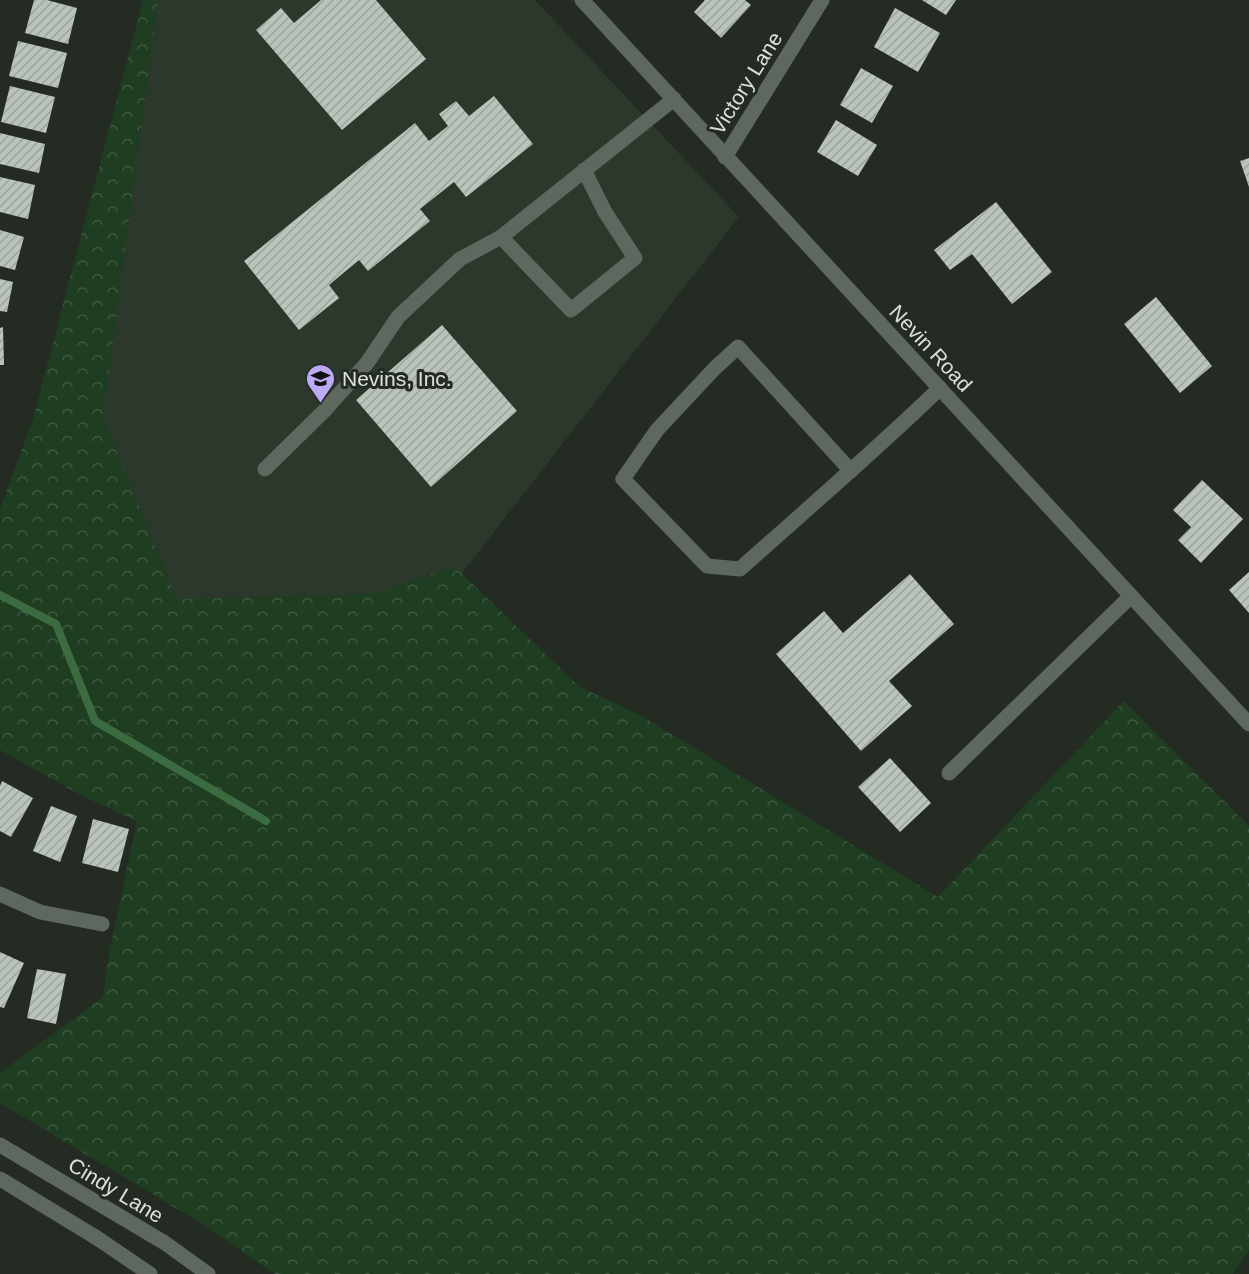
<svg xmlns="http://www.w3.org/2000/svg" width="1249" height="1274" viewBox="0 0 1249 1274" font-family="Arial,sans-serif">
	<defs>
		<pattern id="forest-crowns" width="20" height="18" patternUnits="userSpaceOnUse" patternTransform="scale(1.5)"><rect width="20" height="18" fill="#1e3d21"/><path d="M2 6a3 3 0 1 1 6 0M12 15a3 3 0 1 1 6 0" fill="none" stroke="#3e5941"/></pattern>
		<pattern id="building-hatch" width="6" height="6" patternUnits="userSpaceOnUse" patternTransform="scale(1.5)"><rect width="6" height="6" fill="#bac4ba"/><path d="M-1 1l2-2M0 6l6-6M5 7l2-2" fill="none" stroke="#9ca49c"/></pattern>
	</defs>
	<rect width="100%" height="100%" fill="#232b23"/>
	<polygon fill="#2c382c" points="154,0 535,0 739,217 250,846 0,591"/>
	<polygon fill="url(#forest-crowns)" points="143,0 158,0 103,417 177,599 370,594 455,567 580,687 642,716 938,897 1124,701 1249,826 1249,1250 1233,1274 275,1274 202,1224 0,1103 0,1073 103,997 110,948 137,821 84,797 0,750 0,509 33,419"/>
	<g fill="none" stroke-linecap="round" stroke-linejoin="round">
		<polyline stroke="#3d6b41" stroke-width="8" points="0,595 56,624 95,721 266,821"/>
	</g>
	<g fill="url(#building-hatch)">
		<polygon points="34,0 47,0 77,8 68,44 25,33"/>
		<polygon points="321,0 376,0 426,59 342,130 256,30 281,8 294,23"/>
		<polygon points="705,0 745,0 751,5 721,38 694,12"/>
		<polygon points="922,0 956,0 946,15"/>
		<polygon points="895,8 940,33 918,72 874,47"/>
		<polygon points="18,41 67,53 58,88 9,76"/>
		<polygon points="861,68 893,86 872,123 840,105"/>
		<polygon points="10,86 55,97 46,133 1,122"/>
		<polygon points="494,96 533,144 466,197 454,182 420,209 430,221 368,271 359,260 329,285 339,298 299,330 244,261 415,123 429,141 448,126 439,114 456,101 469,116"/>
		<polygon points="836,120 877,145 858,176 817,152"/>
		<polygon points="0,133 45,144 39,173 0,164"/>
		<polygon points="1249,158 1249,187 1240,161"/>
		<polygon points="0,177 35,185 28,219 0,212"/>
		<polygon points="996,202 1052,272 1012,304 972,254 950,270 934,250"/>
		<polygon points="0,230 24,237 15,270 0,266"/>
		<polygon points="0,279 13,282 7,312 0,311"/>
		<polygon points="1156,297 1212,366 1180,393 1124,324"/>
		<polygon points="442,325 517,411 431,487 356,400"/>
		<polygon points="3,327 4,365 0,365 0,328"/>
		<polygon points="1202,480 1243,519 1201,563 1178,540 1191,527 1173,510"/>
		<polygon points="1249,572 1249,613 1229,590"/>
		<polygon points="910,574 954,624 889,681 912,706 861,751 776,654 824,611 843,633"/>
		<polygon points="890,758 931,803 900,832 858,787"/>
		<polygon points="2,781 33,798 11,837 0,831 0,786"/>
		<polygon points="51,806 77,816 60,862 33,851"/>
		<polygon points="93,819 129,829 118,872 82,863"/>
		<polygon points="0,952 24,963 4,1008 0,1007"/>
		<polygon points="37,969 66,974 56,1024 27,1018"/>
	</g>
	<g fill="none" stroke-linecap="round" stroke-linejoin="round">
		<g stroke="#5f685f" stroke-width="15">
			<polyline points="584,170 605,212 635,258 571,310 501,237 674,99"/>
			<polyline points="265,469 324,411 367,363 398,317 460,259 501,237"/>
			<path d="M851 471 738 347 715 368 657 430 623 479 707 566 740 569C807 509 875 451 940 388"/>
			<polyline points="949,773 1131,596"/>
		</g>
		<g stroke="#5f685f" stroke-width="15">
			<polyline points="725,157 822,0"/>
			<polyline points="0,894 40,912 102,924"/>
		</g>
		<polyline stroke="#5f685f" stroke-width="15" points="582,0 1249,724"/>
		<g stroke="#5f685f" stroke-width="15">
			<polyline points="0,1145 165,1243 208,1274"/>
			<polyline points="0,1179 97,1238 150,1274"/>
		</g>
	</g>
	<defs>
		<symbol id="school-pin" viewBox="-11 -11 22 30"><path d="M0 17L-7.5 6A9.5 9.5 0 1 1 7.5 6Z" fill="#bea9f5" stroke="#232b23"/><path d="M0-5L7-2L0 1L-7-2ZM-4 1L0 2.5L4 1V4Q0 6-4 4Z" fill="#111"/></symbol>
	</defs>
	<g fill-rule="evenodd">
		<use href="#school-pin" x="304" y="362" width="33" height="45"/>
	</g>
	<g text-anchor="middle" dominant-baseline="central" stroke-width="6" stroke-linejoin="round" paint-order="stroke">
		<g font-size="21" fill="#dbe0db" stroke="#232b23">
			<text transform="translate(746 83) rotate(-58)">Victory Lane</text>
			<text transform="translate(931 348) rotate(47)">Nevin Road</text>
			<text transform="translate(116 1190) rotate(31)">Cindy Lane</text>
		</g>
		<g font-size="21" fill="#dbe0db" stroke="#232b23" text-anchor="start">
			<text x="342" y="378">Nevins, Inc.</text>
		</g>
	</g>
</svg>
